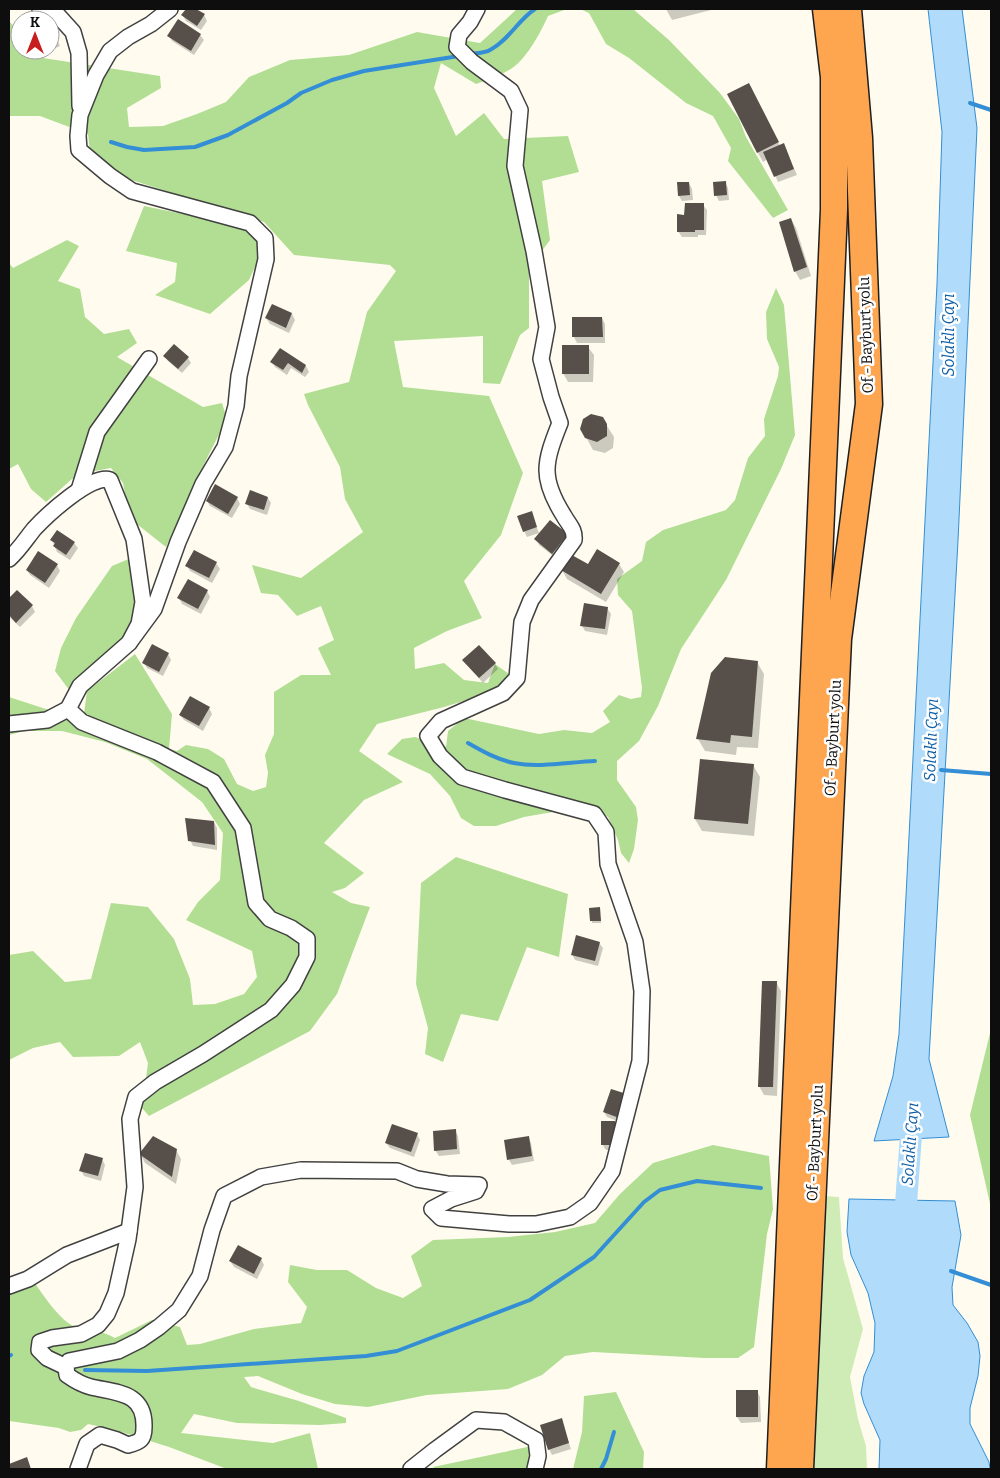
<svg xmlns="http://www.w3.org/2000/svg" width="1000" height="1478" viewBox="0 0 1000 1478" font-family="Bitter,serif">
	<rect width="100%" height="100%" fill="#fffcef"/>
	<polygon fill="#d0ecb6" points="824,1196 839,1197 843,1258 863,1329 850,1377 858,1419 866,1446 867,1469 811,1469"/>
	<g fill="#b2de94">
		<path d="M517 9H567L548 16C541 32 525 62 509 70 499 76 487 80 476 84L441 63 434 88 456 136 484 113 504 139 568 136 579 172 542 181 550 240 529 268V328L520 335 500 384 483 383V336L394 341 403 387 489 396 523 473 501 535 464 581 482 618 447 631 414 648 415 669 444 663 464 680 488 683 495 664 509 674 502 689 444 707 377 724 359 751 403 782 364 800 324 843 364 873 345 888 332 892 351 903 370 907 337 994 310 1031 149 1116 142 1108 148 1063 140 1042 119 1056 73 1057 60 1042 33 1048 9 1060V955L33 951 65 982 91 979 111 903 148 907 174 939 190 979 193 1005 215 1004 244 994 257 977 252 951 186 920 198 902 220 880 223 833 202 802 147 759 105 742 62 731H24L9 735V697L83 721 87 691 135 654 172 714 169 749 177 751 186 745 208 749 224 759 237 784 253 791 266 787 268 773 265 755 274 734V692L301 675H331L318 648 334 640 321 606 297 616 278 595 261 593 252 565 301 578 363 532 345 499 340 467 308 405 304 394 349 382 367 312 396 271 390 265 294 255 264 222 125 178 90 152 88 134 40 116H9V21L20 33V50H36L43 58 160 76 161 88 127 108 129 127 163 126 197 114 226 102 249 77 290 60 349 55 417 32 480 43Z"/>
		<polygon points="580,9 633,9 669,40 720,93 739,119 746,137 788,210 773,218 728,161 731,148 713,116 686,103 629,58 606,44 589,13"/>
		<polygon points="144,206 232,224 248,231 259,244 260,256 249,280 210,314 155,295 175,282 177,263 126,251"/>
		<polygon points="67,240 79,246 58,281 80,289 85,317 104,334 129,329 137,343 117,357 203,407 222,403 227,419 208,456 166,547 138,525 128,510 123,483 111,468 95,471 72,479 46,502 31,489 18,464 9,469 9,263 13,268"/>
		<polygon points="776,288 784,305 795,435 781,469 726,580 681,649 658,706 639,741 617,761 617,780 636,807 638,820 634,849 629,863 621,853 618,840 608,817 593,805 524,817 496,826 474,826 461,818 450,796 430,774 387,754 402,739 415,737 446,747 448,731 464,718 539,734 564,730 592,733 610,722 603,711 619,695 631,699 641,697 642,688 632,611 618,595 617,579 642,561 646,542 663,530 726,510 735,500 748,458 765,436 764,419 778,376 779,367 767,339 766,312"/>
		<polygon points="131,558 136,611 129,631 70,691 55,671 61,648 76,618 112,566"/>
		<polygon points="456,857 568,894 559,957 527,947 498,1021 461,1014 443,1062 425,1054 428,1028 416,984 421,883"/>
		<polygon points="991,1029 991,1208 970,1115"/>
		<path d="M713 1145 769 1156 773 1209 767 1234 754 1347 738 1358H704L593 1352 565 1356 542 1375 508 1389 427 1395 368 1407 335 1404 302 1394 258 1376 244 1377 251 1387 299 1401 346 1418V1423L320 1425 237 1423 194 1414 181 1433 273 1443 310 1433 318 1469H227L169 1447 115 1430 88 1424 81 1430 70 1432 59 1428 9 1421V1291L33 1280C40 1291 61 1322 74 1326 88 1331 102 1330 115 1338L152 1320 180 1327 187 1345 200 1344 254 1329 301 1323 307 1307 288 1282 290 1265 317 1270H347L376 1288 403 1298 422 1286 411 1256 433 1240 507 1237 555 1232 595 1223 620 1194 653 1163Z"/>
		<polygon points="616,1392 644,1452 643,1469 573,1469 582,1432 584,1396"/>
		<polygon points="532,1446 527,1469 435,1469 433,1467"/>
	</g>
	<g fill="#b0dbfa" stroke="#338ed5">
		<polygon points="928,9 962,9 977,128 958,541 929,1059 949,1137 874,1141 893,1076 899,1034 937,284 942,132"/>
		<polygon points="849,1199 955,1201 961,1235 952,1287 953,1305 967,1323 978,1342 980,1356 978,1376 970,1408 970,1424 989,1462 990,1469 879,1469 880,1440 864,1404 861,1393 864,1376 874,1352 875,1323 868,1293 851,1255 847,1232"/>
	</g>
	<g fill="#0003">
		<polygon points="187,9 194,9 204,15 207,21 201,30 186,21 183,16"/>
		<polygon points="666,9 715,9 672,20"/>
		<polygon points="50,31 55,35 60,46 41,55 38,50 50,50"/>
		<polygon points="200,35 204,40 194,55 172,41 169,36"/>
		<polygon points="753,93 780,146 786,150 797,175 778,182 768,159 763,162 758,153 728,95"/>
		<polygon points="689,183 692,189 693,200 682,201 679,196"/>
		<polygon points="725,183 728,188 729,200 719,201 716,195"/>
		<polygon points="703,205 707,210 706,235 698,235 698,237 682,237 678,231 686,216"/>
		<polygon points="791,219 796,228 811,276 800,280 795,271"/>
		<polygon points="272,305 292,314 295,320 289,333 270,324 266,318"/>
		<polygon points="574,318 602,318 605,324 605,343 577,343 574,337"/>
		<polygon points="588,347 594,355 593,382 568,382 563,373"/>
		<polygon points="280,349 306,366 309,372 305,377 291,368 287,375 275,367 272,362"/>
		<polygon points="165,356 188,358 191,363 182,373 168,361"/>
		<polygon points="602,418 614,437 613,448 605,453 593,450 586,437"/>
		<polygon points="237,498 240,504 232,518 210,506 207,501"/>
		<polygon points="268,498 271,503 267,515 250,509 247,504"/>
		<polygon points="531,513 539,533 527,537 524,531"/>
		<polygon points="567,535 570,541 556,558 539,545 536,539"/>
		<polygon points="52,540 74,543 78,548 70,560 57,552"/>
		<polygon points="194,551 216,563 220,569 212,583 190,571 187,566"/>
		<polygon points="619,564 624,572 606,602 567,579 562,570"/>
		<polygon points="57,565 60,571 49,588 30,575 27,570"/>
		<polygon points="207,591 210,597 201,614 182,604 179,598"/>
		<polygon points="17,592 32,606 35,612 20,627 9,617 9,600"/>
		<polygon points="607,608 611,614 607,635 585,631 582,626"/>
		<polygon points="168,654 171,660 163,676 147,668 144,663"/>
		<polygon points="464,661 495,664 498,669 483,683"/>
		<polygon points="757,662 764,674 758,748 737,747 736,755 705,751 698,739"/>
		<polygon points="209,708 212,714 203,731 184,720 180,715"/>
		<polygon points="753,765 760,777 754,836 702,831 695,819"/>
		<polygon points="214,822 217,828 217,850 193,846 190,840"/>
		<polygon points="599,908 601,923 592,923 590,909"/>
		<polygon points="599,943 603,948 598,966 575,960 572,954"/>
		<polygon points="776,982 781,991 777,1096 764,1095 759,1086"/>
		<polygon points="612,1090 625,1124 607,1117 604,1112"/>
		<polygon points="614,1122 618,1128 618,1150 606,1150 602,1144"/>
		<polygon points="455,1130 458,1136 460,1154 439,1156 435,1150"/>
		<polygon points="417,1134 420,1140 414,1157 390,1148 386,1143"/>
		<polygon points="528,1137 531,1143 534,1161 512,1165 509,1160"/>
		<polygon points="176,1150 181,1159 176,1184 145,1163 140,1154"/>
		<polygon points="102,1159 105,1165 101,1181 84,1176 81,1170"/>
		<polygon points="261,1259 264,1265 257,1279 234,1267 230,1261"/>
		<polygon points="757,1391 760,1397 761,1422 741,1423 737,1417"/>
		<polygon points="561,1420 571,1449 552,1455 549,1449"/>
	</g>
	<g fill="none" stroke-linecap="round" stroke-linejoin="round">
		<g stroke="#338ed5" stroke-width="4">
			<path d="M471 54C477 53 485 53 490 50 509 40 518 20 535 9"/>
			<polyline points="970,103 991,110"/>
			<polyline points="111,142 127,147 144,150 195,147 228,135 287,103 301,93 332,80 364,71 459,56"/>
			<path d="M468 743C482 751 498 760 514 763 539 768 570 762 595 761"/>
			<polyline points="941,770 991,774"/>
			<polyline points="951,1271 991,1285"/>
			<polyline points="9,1356 11,1355"/>
			<polyline points="85,1370 147,1371 366,1356 397,1351 530,1300 594,1257 644,1202 660,1190 697,1181 761,1188"/>
			<polyline points="601,1469 606,1459 614,1432"/>
		</g>
		<polyline stroke="#b0dbfa" stroke-width="22" points="904,1231 913,1108"/>
	</g>
	<g fill="#574f4a">
		<polygon points="186,9 196,9 205,14 197,26 181,15"/>
		<polygon points="178,19 201,34 191,51 167,36"/>
		<polygon points="52,28 58,40 50,44 50,29"/>
		<polygon points="749,83 779,142 757,153 727,94"/>
		<polygon points="784,143 794,169 774,177 763,152"/>
		<polygon points="726,181 727,195 714,196 713,182"/>
		<polygon points="677,182 689,182 690,195 678,196"/>
		<polygon points="685,203 704,203 704,230 695,230 695,232 677,232 677,214 684,215"/>
		<polygon points="791,218 807,267 794,272 779,222"/>
		<polygon points="272,304 292,313 286,328 265,318"/>
		<polygon points="572,317 602,317 603,337 572,337"/>
		<polygon points="174,344 189,357 178,369 163,356"/>
		<rect x="562" y="345" width="27" height="29"/>
		<polygon points="280,348 306,365 302,373 288,363 283,370 270,362"/>
		<polygon points="591,414 603,417 607,424 607,436 597,442 585,438 580,429 583,419"/>
		<polygon points="215,484 238,497 228,514 206,501"/>
		<polygon points="250,490 268,497 264,510 245,504"/>
		<polygon points="532,511 537,527 523,532 517,516"/>
		<polygon points="550,520 568,534 552,554 534,539"/>
		<polygon points="57,530 75,542 66,555 53,546 55,543 50,540"/>
		<polygon points="597,549 620,563 601,594 561,570 570,554 588,564"/>
		<polygon points="194,550 217,562 209,578 185,566"/>
		<polygon points="38,551 58,564 45,583 26,570"/>
		<polygon points="188,579 208,590 198,609 177,598"/>
		<polygon points="17,590 33,605 16,623 9,615 9,598"/>
		<polygon points="584,603 608,607 605,629 580,626"/>
		<polygon points="152,644 169,653 159,672 142,663"/>
		<polygon points="479,645 496,663 479,678 462,660"/>
		<polygon points="725,657 758,661 752,737 731,735 730,743 696,739 711,673"/>
		<polygon points="190,696 210,707 199,726 179,715"/>
		<polygon points="700,759 754,764 748,824 694,819"/>
		<polygon points="185,818 214,821 215,845 188,841"/>
		<polygon points="600,907 601,921 590,921 589,908"/>
		<polygon points="576,935 600,942 595,961 571,955"/>
		<polygon points="762,981 777,981 773,1087 758,1087"/>
		<polygon points="611,1089 630,1095 622,1119 603,1112"/>
		<rect x="601" y="1121" width="14" height="24"/>
		<polygon points="392,1124 418,1133 411,1152 385,1143"/>
		<polygon points="456,1129 457,1149 434,1151 433,1131"/>
		<polygon points="153,1136 177,1149 172,1177 139,1154"/>
		<polygon points="529,1136 532,1156 507,1160 504,1140"/>
		<polygon points="85,1153 103,1158 98,1176 79,1171"/>
		<polygon points="238,1245 262,1258 254,1274 229,1261"/>
		<rect x="736" y="1390" width="22" height="27"/>
		<polygon points="562,1418 569,1443 548,1450 540,1425"/>
		<polygon points="27,1457 31,1469 9,1469 9,1464"/>
	</g>
	<g fill="none" stroke-linecap="round" stroke-linejoin="round">
		<defs>
			<g id="street">
				<polyline points="40,9 54,11 73,32 79,53 80,106"/>
				<polyline points="79,490 97,432 149,359"/>
				<path d="M9 559C19 550 26 539 34 529 46 516 92 473 110 480L134 539 143 602 139 624 129 643 80 686 68 709 47 720 9 724"/>
				<polyline points="129,643 154,609 178,542 203,484 225,447 236,406 239,376 266,259 265,238 250,223 132,191 110,176 79,150 78,136 80,115 96,75 110,51 128,37 151,24 170,9"/>
				<polyline points="9,1286 28,1279 67,1255 129,1231"/>
				<polyline points="66,1367 47,1358 39,1350 40,1342 52,1338 81,1334 98,1325 107,1314 116,1293 128,1239 135,1187 130,1119 136,1097 155,1082 203,1054 271,1010 293,985 307,957 307,939 291,928 270,919 256,903 243,828 213,782 157,752 82,722 68,709"/>
				<path d="M78 1469 87 1444 100 1435 117 1440 128 1445C140 1442 144 1440 144 1427 145 1392 117 1393 91 1387 83 1385 74 1380 67 1375L66 1367 69 1361 118 1351 140 1340 159 1327 179 1310 200 1276 212 1230 224 1196 261 1177 301 1170 397 1171 417 1179 447 1184 479 1185 476 1191 451 1199 432 1209 441 1218 509 1224H536L570 1217 590 1203 612 1171 640 1061 642 991 635 942 608 864 606 832 594 814 505 790 462 777 440 756 428 736 441 721 503 693 517 678 522 622 531 600 574 540C575 529 569 525 564 516 540 478 544 463 560 423L551 397 541 359 547 327 534 251 515 166 520 110 511 91 472 62 457 47 459 35 470 22 477 9"/>
				<polyline points="411,1469 435,1450 476,1420 504,1422 536,1440 538,1456 535,1469"/>
			</g>
			<g id="highway">
				<polyline points="780,1469 834,210 834,77 826,9"/>
				<polyline points="800,1469 838,639 869,404 859,138 848,9"/>
			</g>
		</defs>
		<use href="#street" stroke="#414141" stroke-width="18"/>
		<use href="#highway" stroke="#1f1f1f" stroke-width="29"/>
		<use href="#street" stroke="#fff" stroke-width="15"/>
		<use href="#highway" stroke="#fda54f" stroke-width="26"/>
	</g>
	<g text-anchor="middle" dominant-baseline="central" stroke-width="5" stroke-linejoin="round" paint-order="stroke">
		<g font-size="15" fill="#0e0e0e" stroke="#fff">
			<text transform="translate(866 335) rotate(-92)">Of - Bayburt yolu</text>
			<text transform="translate(833 738) rotate(-87)">Of - Bayburt yolu</text>
			<text transform="translate(815 1143) rotate(-87)">Of - Bayburt yolu</text>
		</g>
		<g font-size="16" font-style="italic" fill="#0f5fa8" stroke="#fff">
			<text transform="translate(948 335) rotate(-90)">Solaklı Çayı</text>
			<text transform="translate(931 740) rotate(-88)">Solaklı Çayı</text>
			<text transform="translate(910 1144) rotate(-86)">Solaklı Çayı</text>
		</g>
	</g>
	<rect width="1000" height="1478" fill="none" stroke="#0e0e0e" stroke-width="20"/>
	<g transform="translate(35 35)"><circle r="24" fill="#ffffff" stroke="#9f9f9f"/>
	<path d="M0-4L9 19L0 12L-9 19Z" fill="#c71d1f"/>
	<text y="-8" font-size="14" font-weight="bold" text-anchor="middle" fill="#0e0e0e">K</text>
	</g>
</svg>
